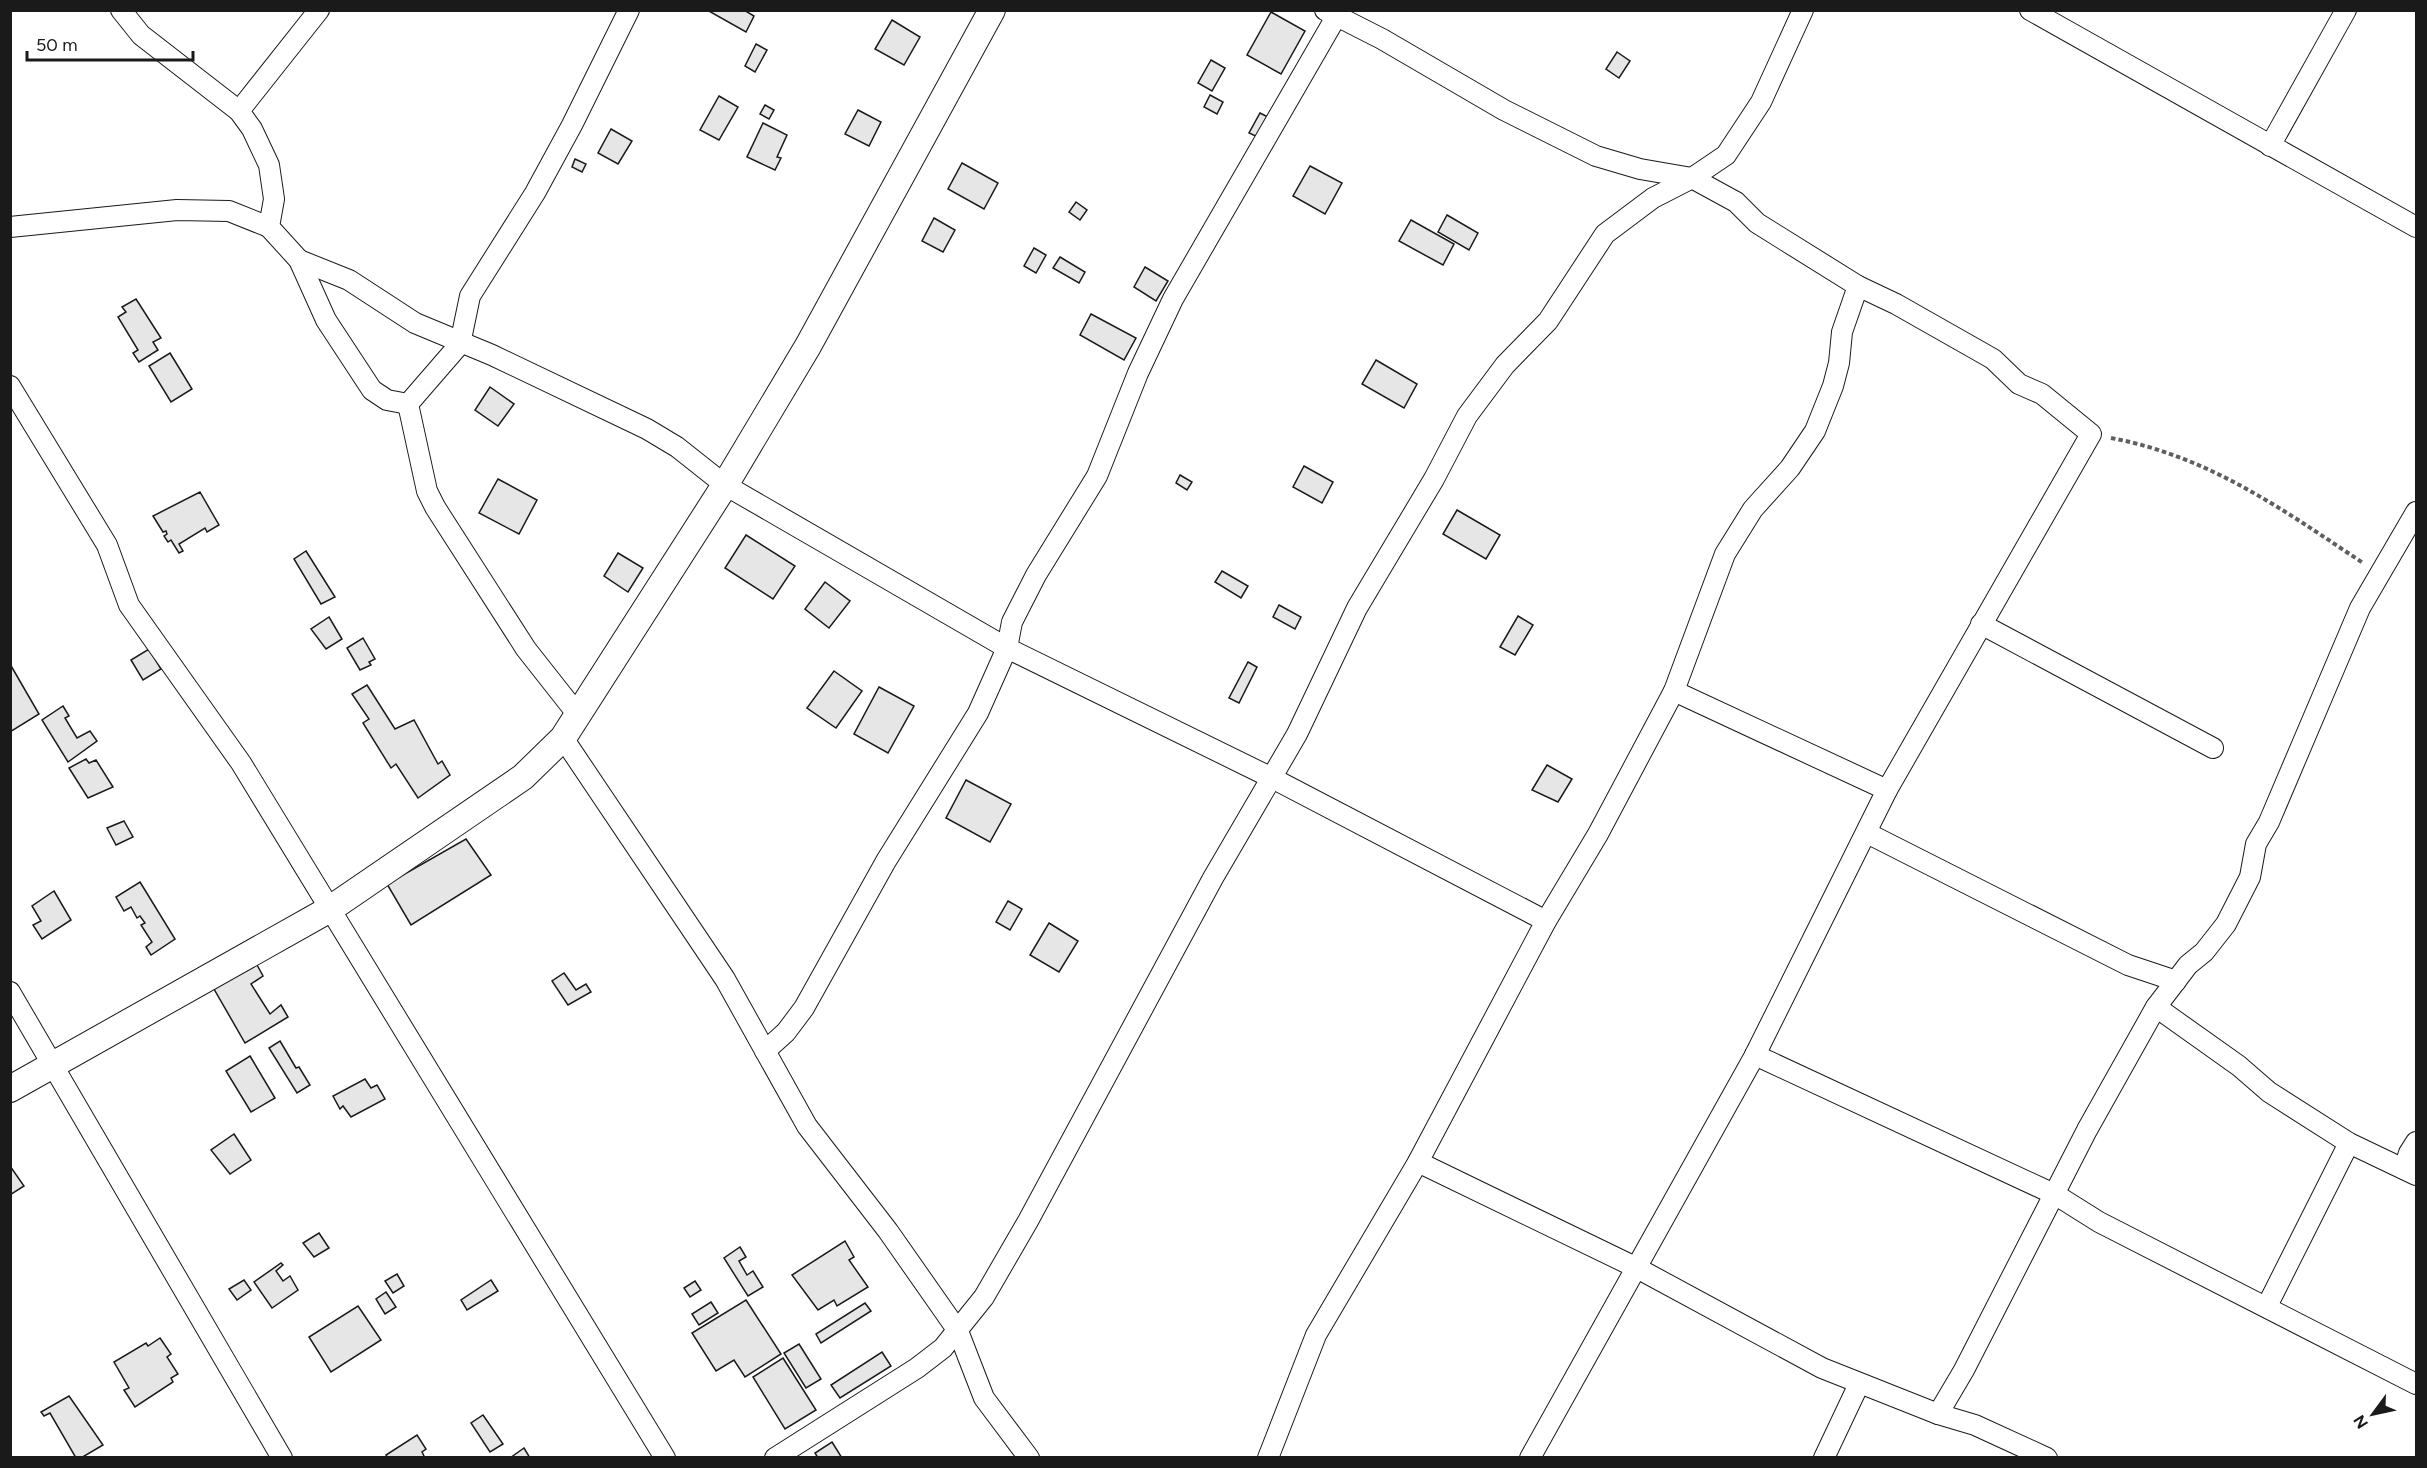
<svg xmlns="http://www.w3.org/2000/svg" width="2427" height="1468" viewBox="0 0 2427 1468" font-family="Figtree,sans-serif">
	<rect width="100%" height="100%" fill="#fff"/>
	<g fill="#e6e6e6" stroke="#1a1a1a" stroke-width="1.5">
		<polygon points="707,10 744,10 754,16 746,32"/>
		<polygon points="1271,12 1305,31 1281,74 1247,55"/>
		<polygon points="892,20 920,37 904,65 875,49"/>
		<polygon points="756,44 767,50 755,72 745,66"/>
		<polygon points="1617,52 1630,61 1619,78 1606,69"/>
		<polygon points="1211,60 1225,68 1212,91 1198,83"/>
		<polygon points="1210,95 1223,102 1217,114 1204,107"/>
		<polygon points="719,96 738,107 719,140 700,130"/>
		<polygon points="765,105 774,110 769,119 760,114"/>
		<polygon points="858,110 881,122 869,146 845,134"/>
		<polygon points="1260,113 1272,119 1262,139 1249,133"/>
		<polygon points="763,123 787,135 777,157 781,158 775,170 747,157"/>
		<polygon points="611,129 632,141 618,164 598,153"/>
		<polygon points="575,159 586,164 582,172 572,167"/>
		<polygon points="962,163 998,183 984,209 948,189"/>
		<polygon points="1310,166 1342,183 1325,214 1293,196"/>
		<polygon points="1076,202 1087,210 1080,220 1069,212"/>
		<polygon points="1447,215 1478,233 1469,250 1438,232"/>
		<polygon points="934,218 955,230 943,252 922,241"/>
		<polygon points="1411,220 1454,244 1443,265 1399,241"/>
		<polygon points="1034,248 1046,255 1036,273 1024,266"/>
		<polygon points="1060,257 1085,272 1079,283 1053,268"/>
		<polygon points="1145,267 1168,281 1156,301 1134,287"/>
		<polygon points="136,299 161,338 153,342 158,350 139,362 133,353 138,350 118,317 126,312 122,307"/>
		<polygon points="1091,314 1136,338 1124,360 1080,335"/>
		<polygon points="170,353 192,389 171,402 149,366"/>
		<polygon points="1376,360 1417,384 1404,408 1362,384"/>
		<polygon points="490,387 514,404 498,426 475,410"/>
		<polygon points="1304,466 1333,482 1322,503 1293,487"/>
		<polygon points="1180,475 1192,482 1187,490 1176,483"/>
		<polygon points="498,479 537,500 519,534 479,513"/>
		<polygon points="200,492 219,525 207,532 205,528 179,544 183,551 179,553 171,540 168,542 164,536 167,534 166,531 163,532 153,516"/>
		<polygon points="1457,510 1500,535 1486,559 1443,534"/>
		<polygon points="746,535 795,566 773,599 725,568"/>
		<polygon points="306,551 335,597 321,604 294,559"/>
		<polygon points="618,553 643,568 628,592 604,576"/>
		<polygon points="1222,571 1248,586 1241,598 1215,582"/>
		<polygon points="825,582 850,601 829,628 805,609"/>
		<polygon points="1279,605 1301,617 1295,629 1273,617"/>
		<polygon points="1518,616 1533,625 1515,655 1500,647"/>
		<polygon points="329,617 342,639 326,649 311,629"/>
		<polygon points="363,638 375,659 369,662 371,665 360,670 347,648"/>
		<polygon points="149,649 161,669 143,680 131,660"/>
		<polygon points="1248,662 1257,667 1239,703 1229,698"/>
		<polygon points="10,664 39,714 10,732"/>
		<polygon points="834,671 862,691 836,728 807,708"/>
		<polygon points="367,685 395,729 414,720 438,764 442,761 450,775 418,798 396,764 391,768 363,723 369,719 352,694"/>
		<polygon points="879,687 914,706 888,753 854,734"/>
		<polygon points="63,706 69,716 65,718 77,738 90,731 97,741 68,762 42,720"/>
		<polygon points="86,759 89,763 96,760 113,787 88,798 69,768"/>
		<polygon points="1547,765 1572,779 1558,802 1532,790"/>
		<polygon points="966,780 1011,804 990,842 946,818"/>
		<polygon points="124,821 133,837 116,845 107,828"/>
		<polygon points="466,839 491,875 411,925 387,884"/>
		<polygon points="140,882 175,939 151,955 146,947 152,942 141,925 145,923 140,916 137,918 131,907 124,911 116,897"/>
		<polygon points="54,891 71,920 42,939 33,925 41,921 32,906"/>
		<polygon points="1008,901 1022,909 1010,930 996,922"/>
		<polygon points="1049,923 1078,941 1059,972 1030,955"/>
		<polygon points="256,963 263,976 251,984 270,1014 281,1005 288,1017 245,1043 214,989"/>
		<polygon points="564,973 576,990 586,984 591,992 568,1005 552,981"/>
		<polygon points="280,1041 296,1068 299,1067 310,1085 297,1093 269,1048"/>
		<polygon points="250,1056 275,1098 251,1112 226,1071"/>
		<polygon points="365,1079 371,1088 377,1085 385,1099 351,1117 343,1106 340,1109 333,1096"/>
		<polygon points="234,1134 251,1160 230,1174 211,1150"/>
		<polygon points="10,1166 24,1186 10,1195"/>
		<polygon points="319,1233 329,1248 314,1257 303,1243"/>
		<polygon points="845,1241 854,1257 849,1260 868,1287 837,1306 834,1300 818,1310 792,1275"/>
		<polygon points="740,1247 746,1257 739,1261 747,1275 753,1271 763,1287 748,1296 724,1258"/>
		<polygon points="281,1263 283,1265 276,1271 283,1281 290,1276 298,1290 272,1308 254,1282"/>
		<polygon points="397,1274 404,1286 393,1293 385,1281"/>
		<polygon points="244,1280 251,1290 237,1300 229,1289"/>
		<polygon points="491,1280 498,1291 467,1310 461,1300"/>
		<polygon points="695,1281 701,1290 690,1297 684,1288"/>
		<polygon points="386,1292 396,1307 385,1314 376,1299"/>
		<polygon points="746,1300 781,1354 745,1377 734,1360 716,1371 692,1333"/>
		<polygon points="711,1302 718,1313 699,1325 692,1314"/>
		<polygon points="865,1303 871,1311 821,1343 816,1334"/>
		<polygon points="358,1306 381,1340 331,1372 309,1337"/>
		<polygon points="160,1338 171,1354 167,1357 178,1374 171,1378 173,1382 135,1407 124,1390 129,1388 114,1362 146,1343 148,1346"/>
		<polygon points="799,1344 821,1379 806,1388 784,1353"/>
		<polygon points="882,1352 891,1366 840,1398 831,1385"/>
		<polygon points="783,1358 816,1410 785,1429 753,1377"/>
		<polygon points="69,1396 103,1445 81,1458 76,1458 50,1413 44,1416 41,1412"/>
		<polygon points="483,1415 503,1444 490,1452 471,1423"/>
		<polygon points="417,1435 426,1449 422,1452 425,1458 388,1458 386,1455"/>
		<polygon points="832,1442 842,1458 818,1458 815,1453"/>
		<polygon points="524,1448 530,1458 510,1458"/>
	</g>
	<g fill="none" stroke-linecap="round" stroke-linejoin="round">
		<defs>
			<g id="minor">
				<polyline points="121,10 141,35 239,111 252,129 269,165 274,199 269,227 299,260 326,320 372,390 387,400 408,404"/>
				<polyline points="1325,10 1382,39 1504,110 1596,156 1640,169 1692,178 1736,202 1757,223 1858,286 1896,304 1993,359 2019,384 2042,394 2091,434 1887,790 1755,1055 1530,1458"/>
				<polyline points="2030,10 2416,227"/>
				<polyline points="239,111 319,10"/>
				<polyline points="2270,146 2346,10"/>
				<polyline points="10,227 177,210 229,211 269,227"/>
				<polyline points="299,260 349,280 415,323 492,355 647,429 677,447 725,485 1007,648 1272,778 1546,921"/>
				<polyline points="10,386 107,545 129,605 241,763 665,1458"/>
				<polyline points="408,404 460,344 470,296 535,193 572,125 629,10"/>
				<polyline points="408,404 427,491 435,507 526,649 578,715"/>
				<polyline points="1981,624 2213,748"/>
				<polyline points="1674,691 1887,790"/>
				<polyline points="563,738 725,979 807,1126 888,1231 958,1331 984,1398 1029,1458"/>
				<polyline points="1867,833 2128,965 2176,981"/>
				<polyline points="10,992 282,1458"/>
				<polyline points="2156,1007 2239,1066 2269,1092 2349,1143 2416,1175"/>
				<polyline points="765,1051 786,1032 804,1008 886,861 978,713 1007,648 1012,622 1036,575 1097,476 1138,373 1173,299 1336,17"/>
				<polyline points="1755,1055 2056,1195 2099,1222 2416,1384"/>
				<polyline points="1418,1162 1637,1268 1822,1368 1938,1414 1975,1425 2047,1458"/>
				<polyline points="2404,1169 2409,1153 2416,1142"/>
				<polyline points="2267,1306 2349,1143"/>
				<polyline points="1938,1414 1964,1370 2087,1130 2156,1007 2188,965 2204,952 2226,924 2250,877 2256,844 2269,822 2360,608 2416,512"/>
				<polyline points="775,1458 917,1368 943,1348 984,1297 1028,1221 1213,878 1297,734 1357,608 1434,479 1467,416 1505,365 1548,321 1605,234 1653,198 1692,178 1726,155 1761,102 1803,10"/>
				<polyline points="1268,1458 1316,1335 1418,1162 1546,921 1598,834 1674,691 1725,554 1753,509 1790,468 1815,431 1833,386 1839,363 1842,332 1858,286"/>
				<polyline points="1824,1458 1859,1384"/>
			</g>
			<polyline id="tertiary" points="10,1089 330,909 523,777 563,738 725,485 808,346 992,10"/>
		</defs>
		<use href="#minor" stroke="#1a1a1a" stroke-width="22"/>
		<use href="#tertiary" stroke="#1a1a1a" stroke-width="28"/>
		<path stroke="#5f5f5f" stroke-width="4" stroke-dasharray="4.5 3" stroke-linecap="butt" d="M2111 438C2208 456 2282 509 2363 563"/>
		<use href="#minor" stroke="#fff" stroke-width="20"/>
		<use href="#tertiary" stroke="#fff" stroke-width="26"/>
	</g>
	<rect width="2427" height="1468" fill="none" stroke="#1a1a1a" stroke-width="24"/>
	<g transform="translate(2373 1414) rotate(237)" stroke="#ffffff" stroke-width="4.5" paint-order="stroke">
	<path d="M0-4.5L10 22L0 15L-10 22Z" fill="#1a1a1a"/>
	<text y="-9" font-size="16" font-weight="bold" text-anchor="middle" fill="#1a1a1a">N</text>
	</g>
	<path d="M27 51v9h166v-9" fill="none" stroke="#1a1a1a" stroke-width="3"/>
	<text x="36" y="51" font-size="18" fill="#1a1a1a" stroke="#ffffff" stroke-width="4.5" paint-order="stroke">50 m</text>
</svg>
